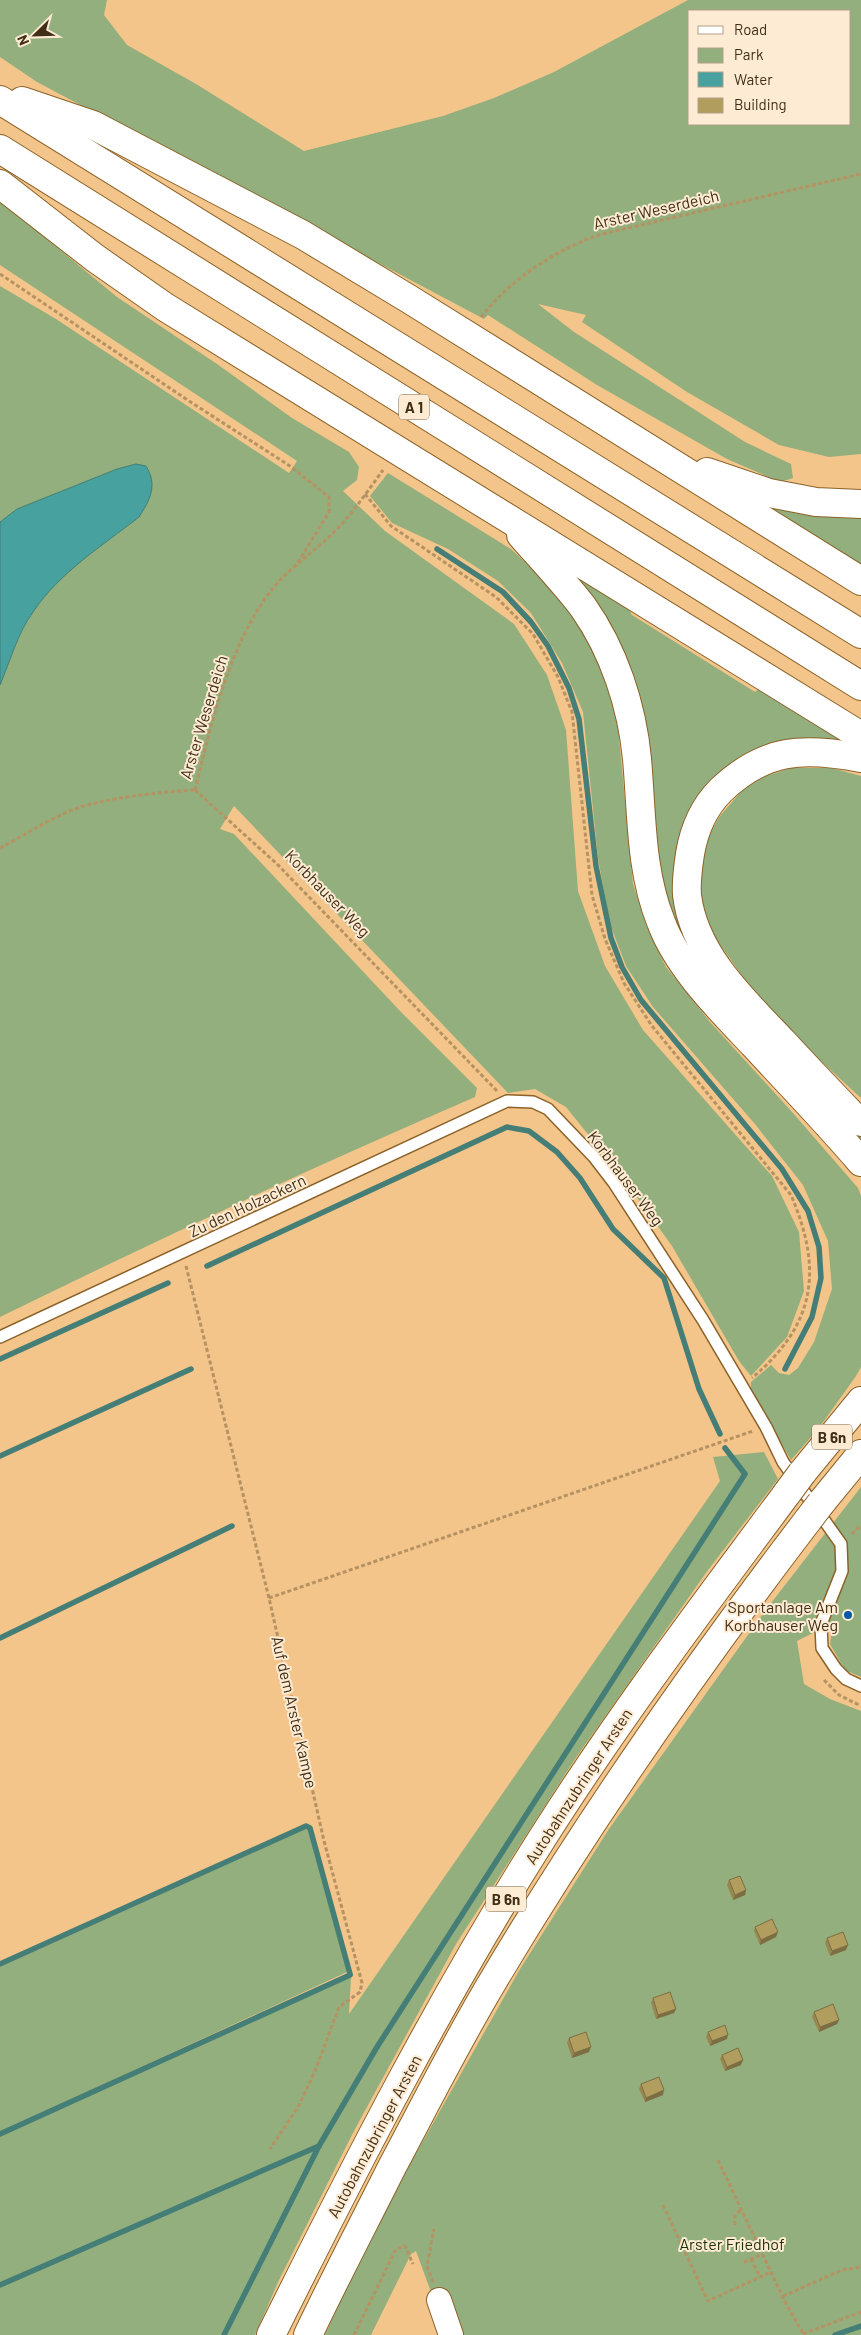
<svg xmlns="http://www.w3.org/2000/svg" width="861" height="2335" viewBox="0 0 861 2335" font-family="Barlow,sans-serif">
	<rect width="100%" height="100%" fill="#f3c58a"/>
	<g fill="#92af7d" fill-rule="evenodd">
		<path d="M0 0H107L104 15 127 45 196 84 304 151 443 116 494 98 554 72 688 0H861V454L829 457 779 445 687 392 582 322 586 315 538 304 574 332 745 442 791 464 793 478 780 482 727 459 597 385 488 315 484 319 37 82 0 57ZM690 11H850V124H690Z"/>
		<path d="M0 200 117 297 217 364 292 418 349 452 359 467 357 480 343 491 385 531 514 624 547 675 566 730 578 891 605 966 643 1030 772 1176 799 1232 804 1291 787 1337 751 1376 739 1361 672 1246 621 1175 566 1107 535 1089 508 1093 234 806 220 829 234 834 400 1011 477 1088 475 1097C315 1166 157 1240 0 1317V685C14 649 28 609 57 581 80 559 113 537 139 517L136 464 117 469 17 509 0 522V286L56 319 289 473 297 461 0 265Z"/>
		<polygon points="388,473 511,549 553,588 582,629 604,676 617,717 633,884 648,930 666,967 710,1022 793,1113 858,1188 861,1196 861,1367 856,1376 819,1428 791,1460 751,1390 751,1382 771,1365 779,1373 789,1375 798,1368 814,1342 832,1289 828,1241 803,1185 755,1124 653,1007 626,966 610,924 598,858 583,712 562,663 531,613 498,581 448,549 392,523 370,496"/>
		<polygon points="749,498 861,515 861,571"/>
		<polygon points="566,566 626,604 632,615 755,692 760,688 857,748 819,740 790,740 763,746 739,759 678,901 841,1120 861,1136 861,1152 687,953 657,886 641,716"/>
		<polygon points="791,768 832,768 861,776 861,1098 786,1029 743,977 713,935 699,891 699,851 720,816 750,781"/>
		<polygon points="764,1452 778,1479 708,1570 575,1759 456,1944 355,2129 279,2280 255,2335 0,2335 0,2135 351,1977 349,2014 720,1481 713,1457"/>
		<polygon points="861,1487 861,1677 845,1670 830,1644 833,1623 797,1641 804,1684 830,1699 861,1711 861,2335 451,2335 443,2325 416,2251 411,2254 371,2335 325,2335 344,2292 410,2164 520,1969 609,1829 768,1607"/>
		<polygon points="305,1829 308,1830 347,1972 0,2132 0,1967"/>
	</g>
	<path fill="#46a19f" stroke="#447e76" d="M136 464 146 466C158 485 150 500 139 517 102 546 60 572 33 612 18 633 10 661 0 685V522L17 509 117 469Z"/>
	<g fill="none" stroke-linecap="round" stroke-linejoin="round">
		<g stroke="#447e76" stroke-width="5.5">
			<polyline points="437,549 503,592 531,622 548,646 569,688 579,719 596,866 611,938 622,967 641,1000 782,1169 808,1211 819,1247 821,1278 812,1317 785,1369"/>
			<polyline points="207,1266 507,1127 529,1131 557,1152 580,1178 613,1229 664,1278 699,1389 720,1434"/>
			<polyline points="0,1359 168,1283"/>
			<polyline points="0,1456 191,1369"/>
			<polyline points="0,1638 232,1526"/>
			<polyline points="0,1964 306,1826 310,1828 350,1974"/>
			<polyline points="0,2134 350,1975"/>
			<polyline points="0,2285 319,2146"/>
			<polyline points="224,2335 319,2146 377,2047 745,1474 725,1448"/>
			<polyline points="835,2335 861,2326"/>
		</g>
		<defs>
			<polyline id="lane" points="0,1337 507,1101 533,1102 548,1109 594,1157 614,1183 703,1320 766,1427 783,1462 841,1544 842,1571 821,1624 822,1648 836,1669 846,1679 861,1686"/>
			<polyline id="street" points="439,2300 451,2335"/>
			<g id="highway">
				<polyline points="0,100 861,634"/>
				<polyline points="22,101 93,125 303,235 409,299 861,581"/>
				<polyline points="0,149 861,686"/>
				<polyline points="0,184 95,258 165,307 861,736"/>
				<polyline points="707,472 769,493 816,502 861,504"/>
				<path d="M521 535C542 559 564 582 583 607 614 651 632 706 637 759 642 814 640 870 661 922 678 968 721 1010 754 1045 790 1084 827 1122 861 1162"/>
				<path d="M861 758C804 747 765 748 721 790 704 807 694 830 690 854 688 867 686 882 687 895 694 955 744 1001 783 1042 806 1067 830 1092 853 1116L861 1122"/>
				<polyline points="802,1473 861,1401"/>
				<polyline points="821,1503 861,1454"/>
				<path d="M271 2335C355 2166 442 1996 543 1837 619 1717 704 1605 788 1492"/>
				<path d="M308 2335C335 2278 364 2223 392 2167 425 2105 457 2041 493 1981 588 1821 695 1668 808 1520"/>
			</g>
		</defs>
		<use href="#lane" stroke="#8b6228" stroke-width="14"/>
		<use href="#street" stroke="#8b6228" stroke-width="26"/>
		<use href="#highway" stroke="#8b6228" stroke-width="30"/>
		<g stroke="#b69262" stroke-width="3" stroke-dasharray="4 2.5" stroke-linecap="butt">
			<polyline points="0,274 189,401 290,466 329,497 329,512 295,567"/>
			<path d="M481 317C511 279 556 249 602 234L861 174"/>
			<path d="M365 494 391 526 496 597 533 634 558 677 572 712 592 895 605 939 624 983 652 1026 791 1195C823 1270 816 1324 752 1378"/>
			<polyline points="195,790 277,864 497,1091"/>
			<path d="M195 790C211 723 233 629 282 578 300 560 321 546 339 527 355 510 369 489 383 470"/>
			<path d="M0 848C29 833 59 812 91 804 124 796 160 792 195 790"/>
			<polyline points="186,1266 269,1598 324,1841 362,1983 360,1992 339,2007 315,2071 298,2107 270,2149"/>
			<polyline points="852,1534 861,1525"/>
			<polyline points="269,1598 753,1431"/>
			<polyline points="824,1680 839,1695 861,1706"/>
			<polyline points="718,2160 785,2302 804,2335"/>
			<polyline points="663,2205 708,2301 771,2272"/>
			<polyline points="735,2225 735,2215 742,2209"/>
			<polyline points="751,2259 760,2277"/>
			<polyline points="744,2262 763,2254"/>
			<polyline points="433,2282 427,2266 434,2229"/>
			<polyline points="783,2296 842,2270 861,2267"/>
			<polyline points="803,2334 861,2312"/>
			<polyline points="354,2335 396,2249 405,2246 413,2264"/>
		</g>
		<use href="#lane" stroke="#fff" stroke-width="11"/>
		<use href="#street" stroke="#fff" stroke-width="24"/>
		<use href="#highway" stroke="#fff" stroke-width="28"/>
		<defs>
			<g id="highway-bridge">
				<polyline points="788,1492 802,1473"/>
				<polyline points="808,1520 821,1503"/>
			</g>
		</defs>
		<use href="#highway-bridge" stroke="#8b6228" stroke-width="30" stroke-linecap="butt"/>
		<use href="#highway-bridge" stroke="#fff" stroke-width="28"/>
	</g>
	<g fill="#988751">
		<polygon points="729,1880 746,1890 745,1895 733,1900 727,1885"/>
		<polygon points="755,1927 776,1937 760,1945 754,1931"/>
		<polygon points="827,1938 846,1950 830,1956 825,1943"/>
		<polygon points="653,1998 676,2009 674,2013 656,2019 651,2003"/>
		<polygon points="814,2012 839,2020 837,2024 819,2032 812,2017"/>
		<polygon points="708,2032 727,2039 710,2046 706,2037"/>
		<polygon points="569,2038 589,2052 572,2058 567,2043"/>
		<polygon points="722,2055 741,2065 725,2071 720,2059"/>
		<polygon points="641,2084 663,2095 645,2102 639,2089"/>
	</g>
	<g fill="#7c6e42">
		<polygon points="746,1890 745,1895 733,1900 735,1895"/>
		<polygon points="778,1932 776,1937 760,1945 761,1940"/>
		<polygon points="848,1945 846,1950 830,1956 832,1951"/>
		<polygon points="676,2009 674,2013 656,2019 658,2015"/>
		<polygon points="839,2020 837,2024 819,2032 820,2027"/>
		<polygon points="728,2035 727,2039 710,2046 712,2041"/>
		<polygon points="591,2047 589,2052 572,2058 574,2053"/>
		<polygon points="743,2060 741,2065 725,2071 727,2067"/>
		<polygon points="664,2090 663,2095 645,2102 646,2098"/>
	</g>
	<g fill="#b19d5e" stroke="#7c6e42">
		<polygon points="740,1876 746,1890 735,1895 729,1880"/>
		<polygon points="772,1919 778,1932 761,1940 755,1927"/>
		<polygon points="843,1932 848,1945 832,1951 827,1938"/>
		<polygon points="670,1992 676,2009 658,2015 653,1998"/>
		<polygon points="833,2004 839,2020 820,2027 814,2012"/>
		<polygon points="725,2025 728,2035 712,2041 708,2032"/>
		<polygon points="586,2032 591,2047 574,2053 569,2038"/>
		<polygon points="738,2048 743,2060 727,2067 722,2055"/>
		<polygon points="659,2077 664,2090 646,2098 641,2084"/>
	</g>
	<circle fill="#005aa8" stroke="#feebd4" stroke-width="2" cx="848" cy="1615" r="5"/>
	<g text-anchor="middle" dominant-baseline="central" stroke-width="4" stroke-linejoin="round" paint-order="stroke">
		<g fill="#feebd4" stroke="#79674f" stroke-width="1">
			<rect x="399" y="394.5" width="30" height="25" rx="4"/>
			<rect x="812" y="1424.5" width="40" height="25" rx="4"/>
			<rect x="486" y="1886.5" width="40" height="25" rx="4"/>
		</g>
		<g font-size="15" font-weight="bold" fill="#402e16">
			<text x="414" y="407">A 1</text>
			<text x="832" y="1437">B 6n</text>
			<text x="506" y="1899">B 6n</text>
		</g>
		<g font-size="16" fill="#402e16" stroke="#feebd4">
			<text transform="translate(656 209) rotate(-13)">Arster Weserdeich</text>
			<text transform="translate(203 717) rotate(-73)">Arster Weserdeich</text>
			<text transform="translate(328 893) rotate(46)">Korbhauser Weg</text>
			<text transform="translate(626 1178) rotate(53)">Korbhauser Weg</text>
			<text transform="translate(247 1205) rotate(-25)">Zu den Holzackern</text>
			<text transform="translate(295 1712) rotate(77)">Auf dem Arster Kampe</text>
			<text transform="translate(578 1786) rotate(-57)">Autobahnzubringer Arsten</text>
			<text transform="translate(374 2136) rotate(-62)">Autobahnzubringer Arsten</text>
		</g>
		<g font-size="16" fill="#402e16" stroke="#feebd4" text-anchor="end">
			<text x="838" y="1606">Sportanlage Am<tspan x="838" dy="18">Korbhauser Weg</tspan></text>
		</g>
		<g font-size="16" fill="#1c3208" stroke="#feebd4">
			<text x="732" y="2243">Arster Friedhof</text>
		</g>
	</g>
	<rect x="688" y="10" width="162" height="115" fill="#feebd4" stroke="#b29f88"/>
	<rect x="698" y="26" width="25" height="8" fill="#ffffff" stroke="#b29f88"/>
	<text x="734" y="35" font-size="15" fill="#402e16">Road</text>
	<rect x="698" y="48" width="25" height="15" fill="#92af7d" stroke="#b29f88"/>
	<text x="734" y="60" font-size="15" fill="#402e16">Park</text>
	<rect x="698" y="72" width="25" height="15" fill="#46a19f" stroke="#b29f88"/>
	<text x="734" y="85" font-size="15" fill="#402e16">Water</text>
	<rect x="698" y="98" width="25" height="15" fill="#b19d5e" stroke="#b29f88"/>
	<text x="734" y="110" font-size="15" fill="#402e16">Building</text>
	<g transform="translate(35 35) rotate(247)" stroke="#feebd4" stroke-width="4" paint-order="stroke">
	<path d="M0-4L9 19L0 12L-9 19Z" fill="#402e16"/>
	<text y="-8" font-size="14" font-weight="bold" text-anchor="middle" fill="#402e16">N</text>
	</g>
</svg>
